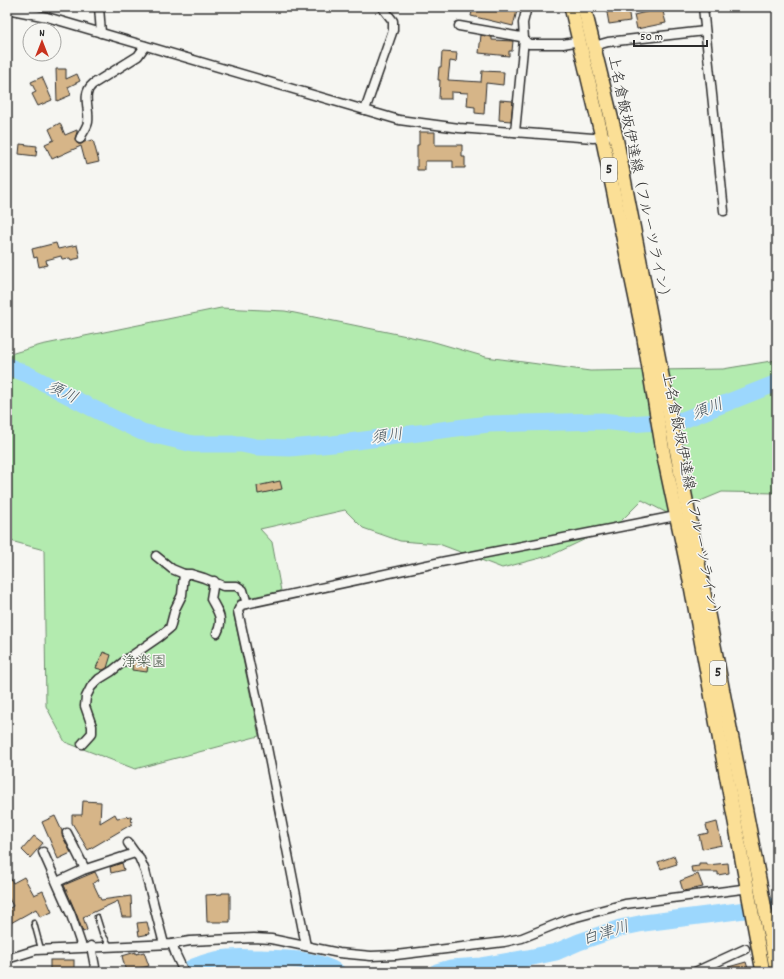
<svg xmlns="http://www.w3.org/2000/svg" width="784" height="979" viewBox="0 0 784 979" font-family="Dekko,'Klee One',sans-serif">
	<rect width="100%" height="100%" fill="#f6f6f2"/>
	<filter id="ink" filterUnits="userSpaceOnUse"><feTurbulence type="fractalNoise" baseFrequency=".025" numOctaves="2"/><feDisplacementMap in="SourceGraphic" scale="8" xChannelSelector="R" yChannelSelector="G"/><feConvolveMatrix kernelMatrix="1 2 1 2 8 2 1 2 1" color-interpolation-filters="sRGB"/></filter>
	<g filter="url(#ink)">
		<polygon fill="#b3ebaf" stroke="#6f8b6d" points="221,308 285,311 431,341 486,357 590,371 723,369 777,360 777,493 722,492 669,514 642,500 619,523 552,555 502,568 439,544 400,541 363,528 345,510 260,529 272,542 281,591 238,600 233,611 259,736 135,769 65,742 46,706 44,550 7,540 7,355 41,345"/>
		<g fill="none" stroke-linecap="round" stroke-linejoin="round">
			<g stroke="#9cd7fd" stroke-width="17">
				<polyline points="7,366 27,374 90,407 142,432 193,444 241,444 256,447 290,448 333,444 488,424 602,421 630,424 683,420 777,383"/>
				<path d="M183 972C195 966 208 961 221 959 235 956 248 958 261 958 287 959 315 958 337 972"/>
				<polyline points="437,972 451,968 481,966 528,958 556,952 579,942 620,928 644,923 777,906"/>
			</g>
		</g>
		<g fill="#d6b588" stroke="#2b2b2b">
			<polygon points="473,7 500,7 517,11 513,26 471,16"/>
			<polygon points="606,7 628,7 630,21 609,24"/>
			<polygon points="662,8 666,23 637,29 634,15"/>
			<polygon points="481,35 492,37 492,40 513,41 512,51 509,51 509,56 479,53"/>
			<polygon points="442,52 457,53 456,62 450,61 448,80 481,82 482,71 504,72 503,85 486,83 484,114 475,113 475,107 467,106 468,93 451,92 451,99 439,99 440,80 438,80 439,67 441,67"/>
			<polygon points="56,69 66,69 66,79 77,74 80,81 68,87 71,95 57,101"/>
			<polygon points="42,77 52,100 38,106 32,94 36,92 31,82"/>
			<polygon points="500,100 513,101 511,121 499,120"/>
			<polygon points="60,123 65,135 77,130 77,132 75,139 78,144 81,144 84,142 93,140 99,162 86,165 81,146 52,159 45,144 54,140 49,129"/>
			<polygon points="419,132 435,132 435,145 462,145 462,157 465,157 465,168 453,168 453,161 425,161 425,170 417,170 417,145 419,145"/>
			<polygon points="20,144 37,146 36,156 19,154"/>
			<polygon points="56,243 58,249 77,245 80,258 71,260 70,258 62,259 61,256 46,260 47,265 39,267 37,257 34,258 32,249"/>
			<polygon points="280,481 282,489 258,494 257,486"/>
			<polygon points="103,652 111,655 107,668 103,670 96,668"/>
			<polygon points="140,656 149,658 147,672 132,670 133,661"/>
			<polygon points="83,801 101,802 100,823 115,814 117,818 131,816 132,824 88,850 72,823 72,815 82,815"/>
			<polygon points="55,816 62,831 62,835 71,853 58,859 42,822"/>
			<polygon points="717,822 722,845 702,849 699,835 708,833 706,825"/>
			<polygon points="34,836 43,843 30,858 22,850"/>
			<polygon points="674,856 677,864 661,869 658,862"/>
			<polygon points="122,863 124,870 111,873 110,867"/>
			<polygon points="699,863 707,863 707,865 728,863 729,873 718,875 718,872 692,872 691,867 699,866"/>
			<polygon points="7,872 13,883 24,877 34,895 43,891 52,912 40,917 36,909 9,924 7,920 7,910 13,906 7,895"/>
			<polygon points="95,872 99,880 93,883 101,900 131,896 132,917 122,917 118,901 83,917 87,930 83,932 76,913 64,885"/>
			<polygon points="698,874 703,887 683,891 680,881"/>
			<polygon points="222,893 230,893 230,922 207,922 206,895 222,894"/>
			<polygon points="147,922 150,934 139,936 137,923"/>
			<polygon points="136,952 136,954 144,952 149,966 126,972 122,956"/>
			<rect x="50" y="960" width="24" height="12"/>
			<polygon points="746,962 749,972 718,972 718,970"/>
		</g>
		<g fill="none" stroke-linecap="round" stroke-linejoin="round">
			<defs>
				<g id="service">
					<polyline points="97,917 102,933 110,946"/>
					<polyline points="34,923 41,949"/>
				</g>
				<g id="minor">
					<polyline points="99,7 101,33"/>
					<polyline points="703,7 724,211"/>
					<polyline points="7,9 47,17 399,120 459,128 593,138 606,137"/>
					<polyline points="459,26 521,37 529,44 563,44 580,41"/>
					<polyline points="594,46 608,42 705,31"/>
					<polyline points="365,110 393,30 393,21 382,7"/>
					<polyline points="515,132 524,39 523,23 527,7"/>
					<path d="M80 139C82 133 87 128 88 122 90 108 81 94 93 84L138 56 145 46"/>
					<polyline points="156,556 172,569 184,574 191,574 204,578 223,586 237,586 243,590 247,604"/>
					<path d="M214 581 211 599C218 612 224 619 217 633"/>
					<polyline points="82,744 92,733 92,726 85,706 86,697 91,687 99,679 112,671 127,659 159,637 170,628 175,609 182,595 184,574"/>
					<polyline points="67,833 85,869"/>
					<polyline points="128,843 135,853 139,857 145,871 164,944"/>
					<polyline points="43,852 71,915 82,947"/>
					<polyline points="57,882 83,870 135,853"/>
					<polyline points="172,944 176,955 184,972"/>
					<polyline points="91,946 96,972"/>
					<polyline points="306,946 263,727 238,611 241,605 441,562 676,516"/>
					<polyline points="7,959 36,950 172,944 190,941 254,938 271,939 339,953 371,956 396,955 504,942 522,938 569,919 625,904 750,888"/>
					<polyline points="695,972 745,949"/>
				</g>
				<g id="primary">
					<polyline points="571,7 603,141 643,333 664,457 687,565 763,972"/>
					<polyline points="584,7 616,137 777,972"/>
				</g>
			</defs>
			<use href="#service" stroke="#2b2b2b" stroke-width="7"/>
			<use href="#minor" stroke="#2b2b2b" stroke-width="11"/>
			<use href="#primary" stroke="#2b2b2b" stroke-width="16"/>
			<use href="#service" stroke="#f6f6f2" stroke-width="4"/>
			<use href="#minor" stroke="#f6f6f2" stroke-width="8"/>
			<use href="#primary" stroke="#fbdf96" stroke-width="13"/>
		</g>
	</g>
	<g text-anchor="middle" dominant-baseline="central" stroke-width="3" stroke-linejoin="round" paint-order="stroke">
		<g fill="#f6f6f2" stroke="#686867" stroke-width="1">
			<rect x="601" y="158" width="16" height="24" rx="3"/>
			<rect x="710" y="661" width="16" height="24" rx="3"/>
		</g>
		<g font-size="14" font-weight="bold" fill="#2b2b2b">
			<text x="609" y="170">5</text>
			<text x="718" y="673">5</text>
		</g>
		<g font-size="15" fill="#2b2b2b" stroke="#f6f6f2">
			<text transform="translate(638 180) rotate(78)">上名倉飯坂伊達線（フルーツライン）</text>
			<text transform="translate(690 497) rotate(79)">上名倉飯坂伊達線（フルーツライン）</text>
		</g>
		<g font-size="15" fill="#4d5b4c" stroke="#f6f6f2">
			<text x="144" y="663">浄楽園</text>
		</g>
		<g font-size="16" font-style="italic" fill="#475660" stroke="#f6f6f2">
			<text transform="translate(62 393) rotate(26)">須川</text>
			<text transform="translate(708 410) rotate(-21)">須川</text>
			<text transform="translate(387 437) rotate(-7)">須川</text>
			<text transform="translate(606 934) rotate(-17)">白津川</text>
		</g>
	</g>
	<rect width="784" height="979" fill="none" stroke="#f6f6f2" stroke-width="24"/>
	<rect x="12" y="12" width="760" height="955" fill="none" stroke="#2b2b2b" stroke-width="1.5" filter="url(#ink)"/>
	<g transform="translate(42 42)"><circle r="19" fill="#f6f6f2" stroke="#a5a5a2"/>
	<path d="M0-3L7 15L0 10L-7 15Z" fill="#c8321e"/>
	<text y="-6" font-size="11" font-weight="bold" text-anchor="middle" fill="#2b2b2b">N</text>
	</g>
	<path d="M634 40v6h73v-6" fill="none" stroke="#2b2b2b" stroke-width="2"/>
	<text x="640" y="40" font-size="12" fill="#2b2b2b" stroke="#f6f6f2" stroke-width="3" paint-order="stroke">50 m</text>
</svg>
